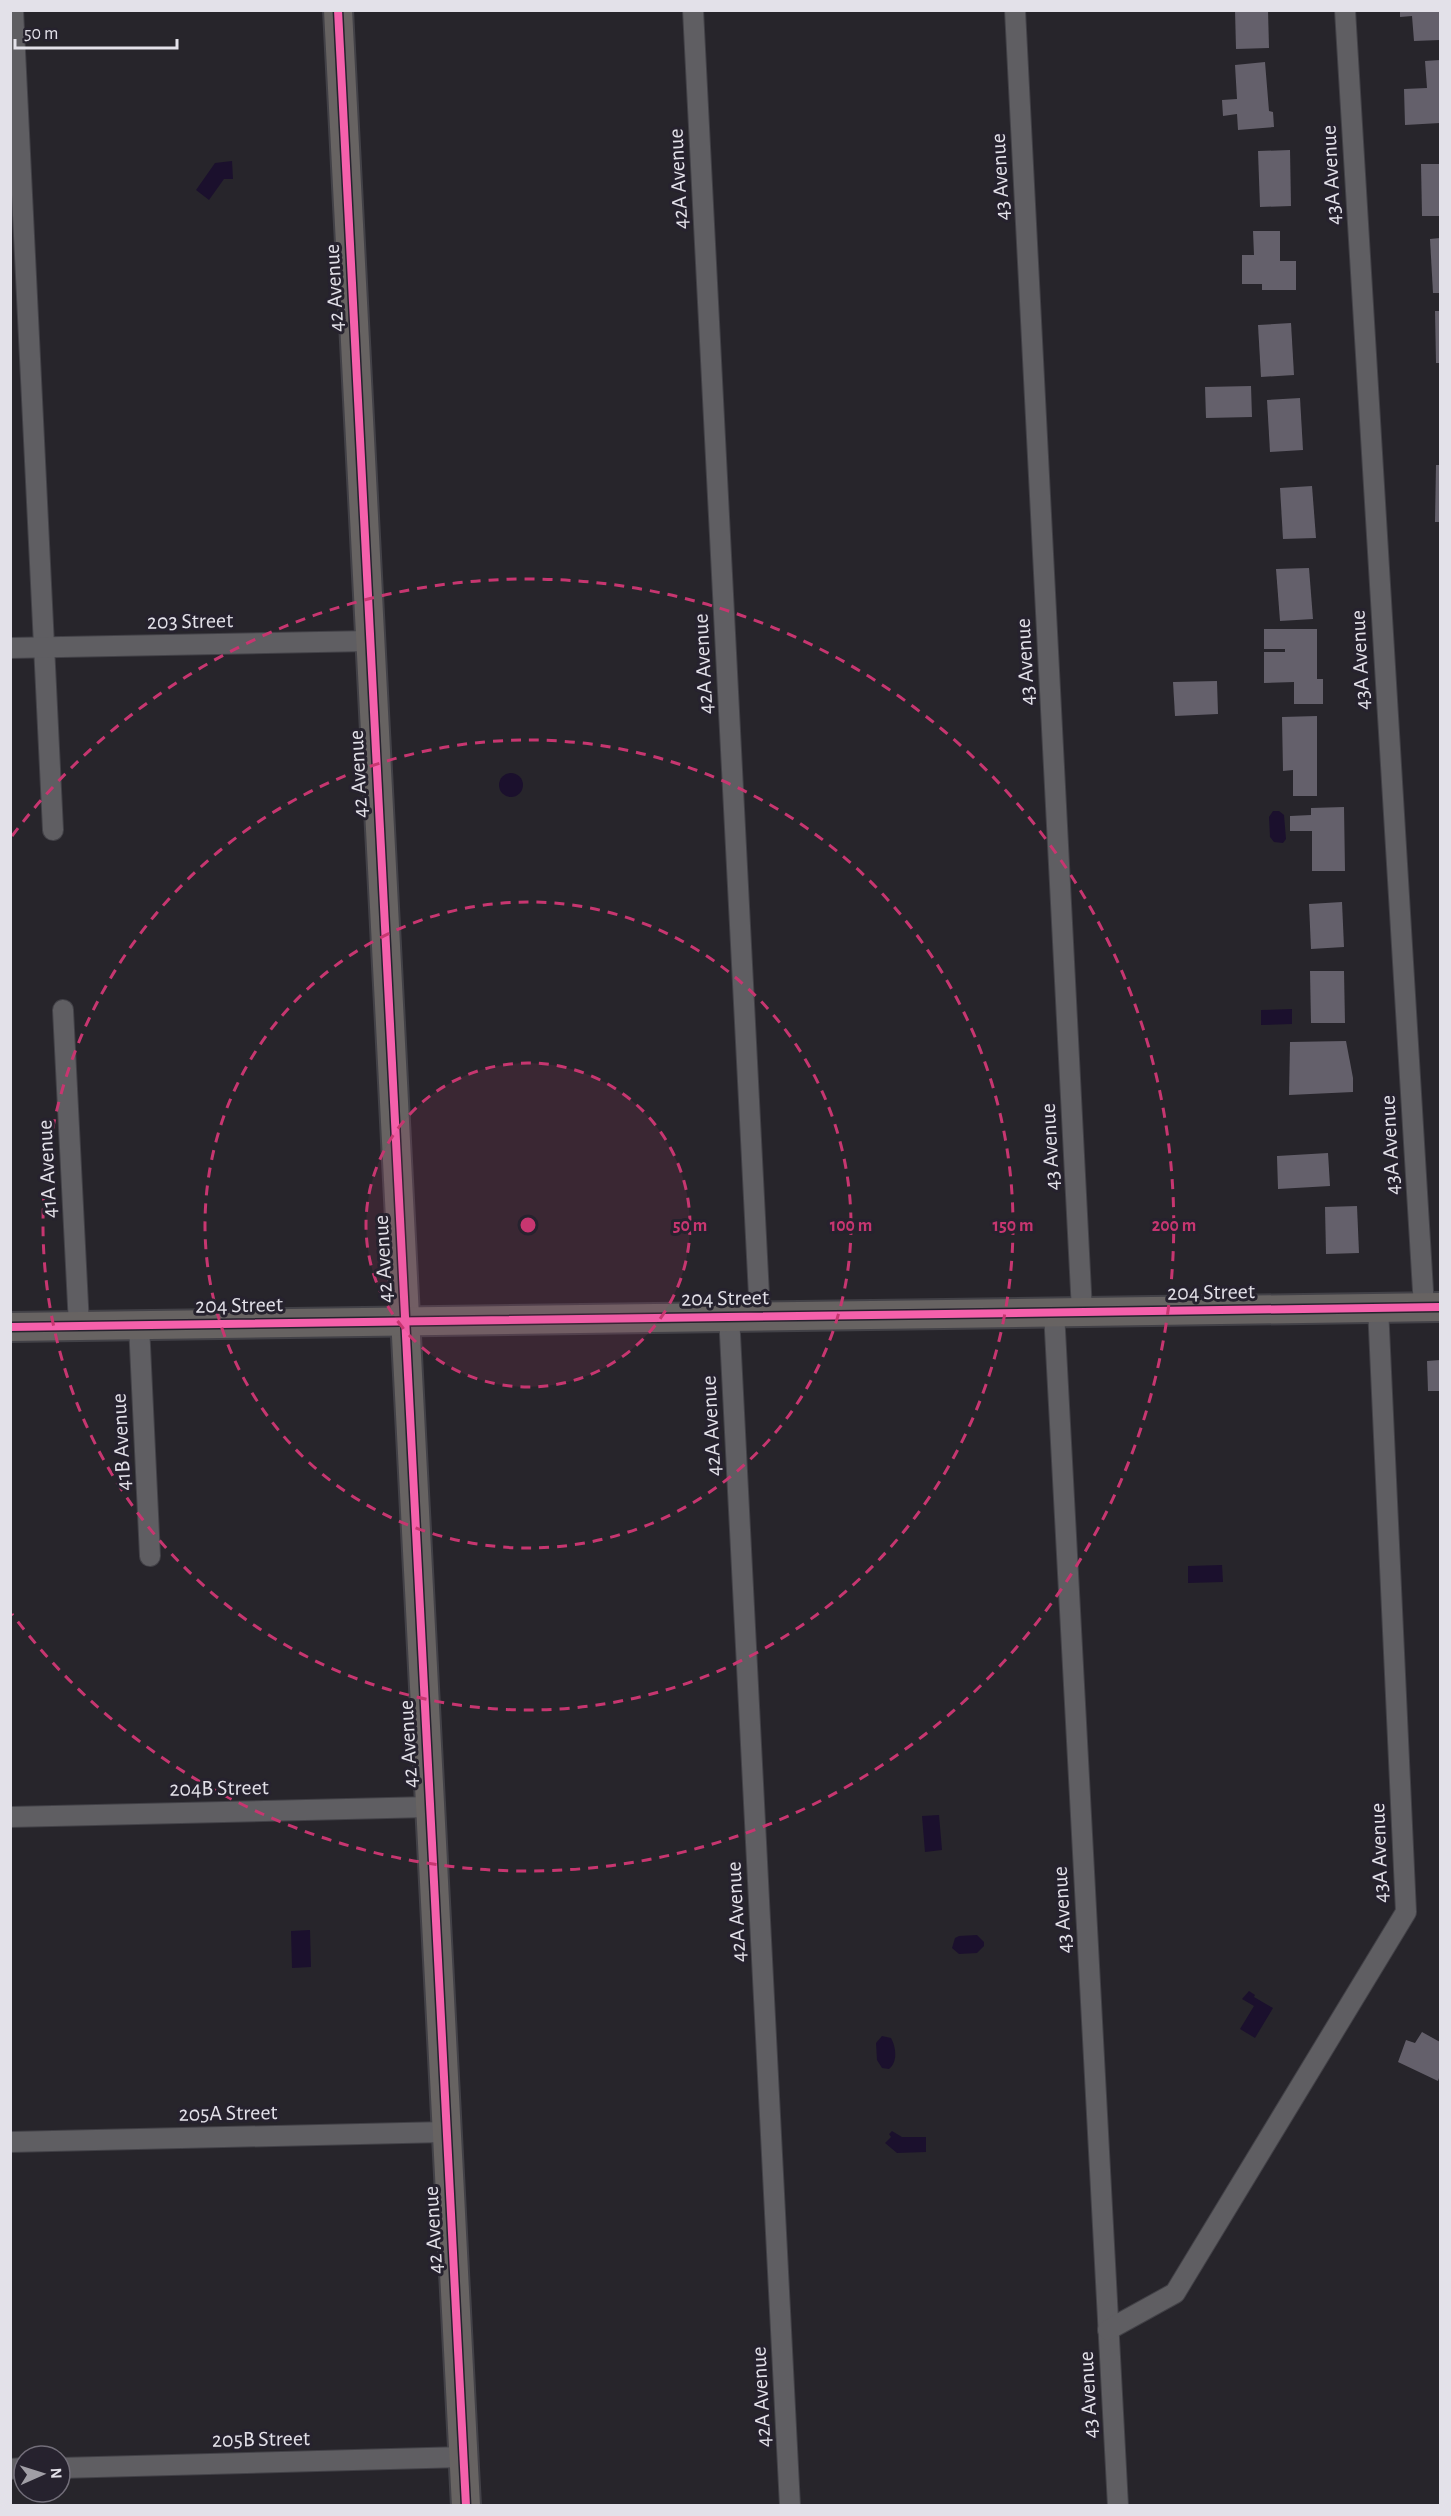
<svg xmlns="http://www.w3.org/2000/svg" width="1451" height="2516" viewBox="0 0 1451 2516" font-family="'Alegreya Sans',sans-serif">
	<rect width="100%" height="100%" fill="#27252b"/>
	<g fill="#1b102d">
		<polygon points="232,161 233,179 224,179 209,200 196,190 215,163"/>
		<circle cx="511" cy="785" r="12"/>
		<polygon points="1273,811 1279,811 1284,815 1286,839 1283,843 1274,842 1270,837 1269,817"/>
		<polygon points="1292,1009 1292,1024 1261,1025 1261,1010"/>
		<polygon points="1222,1565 1223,1582 1188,1583 1188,1566"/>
		<polygon points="939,1815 942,1850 925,1852 922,1816"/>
		<polygon points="310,1930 311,1967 292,1968 291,1931"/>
		<polygon points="977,1935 984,1942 984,1946 977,1953 959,1954 952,1948 955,1938 959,1936"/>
		<polygon points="1249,1991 1255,1995 1254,1997 1273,2008 1255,2038 1240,2029 1254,2006 1242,1999"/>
		<path d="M882 2036 891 2038C896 2047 898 2062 889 2069L882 2068 877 2060 876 2043Z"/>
		<polygon points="892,2131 902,2137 926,2137 926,2152 897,2153 885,2143 891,2137 889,2134"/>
	</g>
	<g fill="#64606b">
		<polygon points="1235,10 1268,10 1269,48 1236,49"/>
		<polygon points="1400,10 1440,10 1440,40 1414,41 1412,16 1400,17"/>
		<polygon points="1440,60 1440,123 1405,125 1404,89 1427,88 1425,61"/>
		<polygon points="1265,62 1269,111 1273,112 1274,127 1238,130 1237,114 1223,116 1222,100 1237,99 1235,65"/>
		<polygon points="1290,150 1291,206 1260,207 1258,151"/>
		<polygon points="1421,164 1440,164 1440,216 1422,216"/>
		<polygon points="1253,231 1280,231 1280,261 1296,261 1296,290 1262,290 1262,284 1242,284 1242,255 1254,255"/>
		<polygon points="1440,238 1440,293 1433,293 1430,239"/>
		<polygon points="1435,311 1440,311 1440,363 1436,363"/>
		<polygon points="1291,323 1294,375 1261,377 1258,325"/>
		<polygon points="1251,386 1252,417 1206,418 1205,387"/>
		<polygon points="1300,398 1303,450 1270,452 1267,400"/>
		<polygon points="1436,465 1440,465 1440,522 1435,522"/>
		<polygon points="1312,486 1316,538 1283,539 1280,488"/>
		<polygon points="1309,568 1313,619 1280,621 1276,569"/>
		<polygon points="1264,629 1317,629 1317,679 1323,679 1323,704 1294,704 1294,682 1264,683 1264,652 1285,652 1285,649 1264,649"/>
		<polygon points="1217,681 1218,714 1175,716 1173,682"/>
		<polygon points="1317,716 1317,796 1293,796 1293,770 1283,771 1282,717"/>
		<polygon points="1344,807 1345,871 1312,871 1312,831 1290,831 1290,816 1311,815 1311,808"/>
		<polygon points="1342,902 1344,947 1311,949 1309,904"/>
		<polygon points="1310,971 1344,971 1345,1023 1311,1023"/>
		<polygon points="1346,1041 1353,1078 1353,1092 1289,1095 1290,1042"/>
		<polygon points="1328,1153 1330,1186 1278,1189 1277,1156"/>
		<polygon points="1357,1206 1359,1253 1326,1254 1325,1207"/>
		<polygon points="1440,1360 1440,1391 1428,1391 1427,1361"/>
		<polygon points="1422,2032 1440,2042 1440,2075 1438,2081 1398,2062 1406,2040 1415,2043"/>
	</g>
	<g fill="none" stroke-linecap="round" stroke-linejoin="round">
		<defs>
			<g id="street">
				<polyline points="13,10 53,830"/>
				<polyline points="693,10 760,1315"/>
				<polyline points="1015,10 1082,1311"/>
				<polyline points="1345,10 1424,1307"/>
				<polyline points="10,648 370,641"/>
				<polyline points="63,1010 79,1325"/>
				<polyline points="1054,1312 1118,2506"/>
				<polyline points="729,1315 790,2506"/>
				<polyline points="139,1325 150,1556"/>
				<polyline points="10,1817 429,1807"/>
				<polyline points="10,2142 446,2132"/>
				<polyline points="1108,2330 1175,2293 1406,1912 1378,1307"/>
				<polyline points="60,2468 463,2457"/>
				<polyline points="10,2469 24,2468"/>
			</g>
			<g id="secondary">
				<polyline points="338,10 466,2506"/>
				<polyline points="10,1327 1440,1307"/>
			</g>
		</defs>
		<use href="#street" stroke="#424147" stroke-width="22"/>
		<use href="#secondary" stroke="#424147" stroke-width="32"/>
		<use href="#street" stroke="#5f5e62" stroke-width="20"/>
		<use href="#secondary" stroke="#676362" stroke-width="28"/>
		<defs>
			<g id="cycleway">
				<polyline points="338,10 466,2506"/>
				<polyline points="10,1327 1440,1307"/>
			</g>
		</defs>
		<use href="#cycleway" stroke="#26222e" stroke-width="11"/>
		<use href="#cycleway" stroke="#f560ab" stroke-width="8"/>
	</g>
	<circle cx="528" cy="1225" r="162" fill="#c73670" fill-opacity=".12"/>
	<g fill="none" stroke="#c73670" stroke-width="3" stroke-dasharray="10 8">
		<circle cx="528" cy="1225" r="162"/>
		<circle cx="528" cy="1225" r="323"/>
		<circle cx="528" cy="1225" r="485"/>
		<path d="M12 836A646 646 0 1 1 12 1614"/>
	</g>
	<g text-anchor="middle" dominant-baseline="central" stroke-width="6" stroke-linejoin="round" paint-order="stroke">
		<g font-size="22" fill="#e3e1e9" stroke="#26222e">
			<text transform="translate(1331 175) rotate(-93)">43A Avenue</text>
			<text transform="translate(1000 177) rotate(-93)">43 Avenue</text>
			<text transform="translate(678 179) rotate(-93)">42A Avenue</text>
			<text transform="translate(334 288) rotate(-93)">42 Avenue</text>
			<text transform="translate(190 621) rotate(-1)">203 Street</text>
			<text transform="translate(1360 660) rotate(-93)">43A Avenue</text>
			<text transform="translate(1025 662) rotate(-93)">43 Avenue</text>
			<text transform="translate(703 664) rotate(-93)">42A Avenue</text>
			<text transform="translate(358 774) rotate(-93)">42 Avenue</text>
			<text transform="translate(1390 1145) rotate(-93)">43A Avenue</text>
			<text transform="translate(1050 1147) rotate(-93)">43 Avenue</text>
			<text transform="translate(47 1169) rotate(-93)">41A Avenue</text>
			<text transform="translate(383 1259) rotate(-93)">42 Avenue</text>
			<text transform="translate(1211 1292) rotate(-1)">204 Street</text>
			<text transform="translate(725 1298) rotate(-1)">204 Street</text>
			<text transform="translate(239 1305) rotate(-1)">204 Street</text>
			<text transform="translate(711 1426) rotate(-93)">42A Avenue</text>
			<text transform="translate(121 1442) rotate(-93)">41B Avenue</text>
			<text transform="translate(408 1744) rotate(-93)">42 Avenue</text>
			<text transform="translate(219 1788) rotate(-1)">204B Street</text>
			<text transform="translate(1379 1853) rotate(-92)">43A Avenue</text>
			<text transform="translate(1062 1910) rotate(-93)">43 Avenue</text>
			<text transform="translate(736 1912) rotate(-93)">42A Avenue</text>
			<text transform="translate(228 2113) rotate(-1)">205A Street</text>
			<text transform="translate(433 2230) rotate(-93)">42 Avenue</text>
			<text transform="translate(1088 2395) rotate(-93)">43 Avenue</text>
			<text transform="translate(761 2397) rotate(-93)">42A Avenue</text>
			<text transform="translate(261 2439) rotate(-1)">205B Street</text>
		</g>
	</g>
	<circle cx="528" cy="1225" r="9" fill="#c73670" stroke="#26222e" stroke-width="3"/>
	<g font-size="18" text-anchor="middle" font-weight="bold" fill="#c73670" stroke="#26222e" stroke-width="6" stroke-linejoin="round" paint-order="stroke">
		<text x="690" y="1231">50 m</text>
		<text x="851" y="1231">100 m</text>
		<text x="1013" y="1231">150 m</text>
		<text x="1174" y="1231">200 m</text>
	</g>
	<rect width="1451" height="2516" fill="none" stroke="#e3e1e9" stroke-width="24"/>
	<g transform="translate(42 2474) rotate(87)"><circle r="28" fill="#26222e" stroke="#726e79" stroke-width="1.5"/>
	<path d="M0-4.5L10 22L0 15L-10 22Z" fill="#a19fa6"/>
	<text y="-9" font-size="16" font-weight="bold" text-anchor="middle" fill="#e3e1e9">N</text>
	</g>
	<path d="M15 39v9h162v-9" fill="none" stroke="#e3e1e9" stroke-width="3"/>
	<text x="24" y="39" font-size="18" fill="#e3e1e9" stroke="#26222e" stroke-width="4.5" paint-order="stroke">50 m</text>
</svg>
